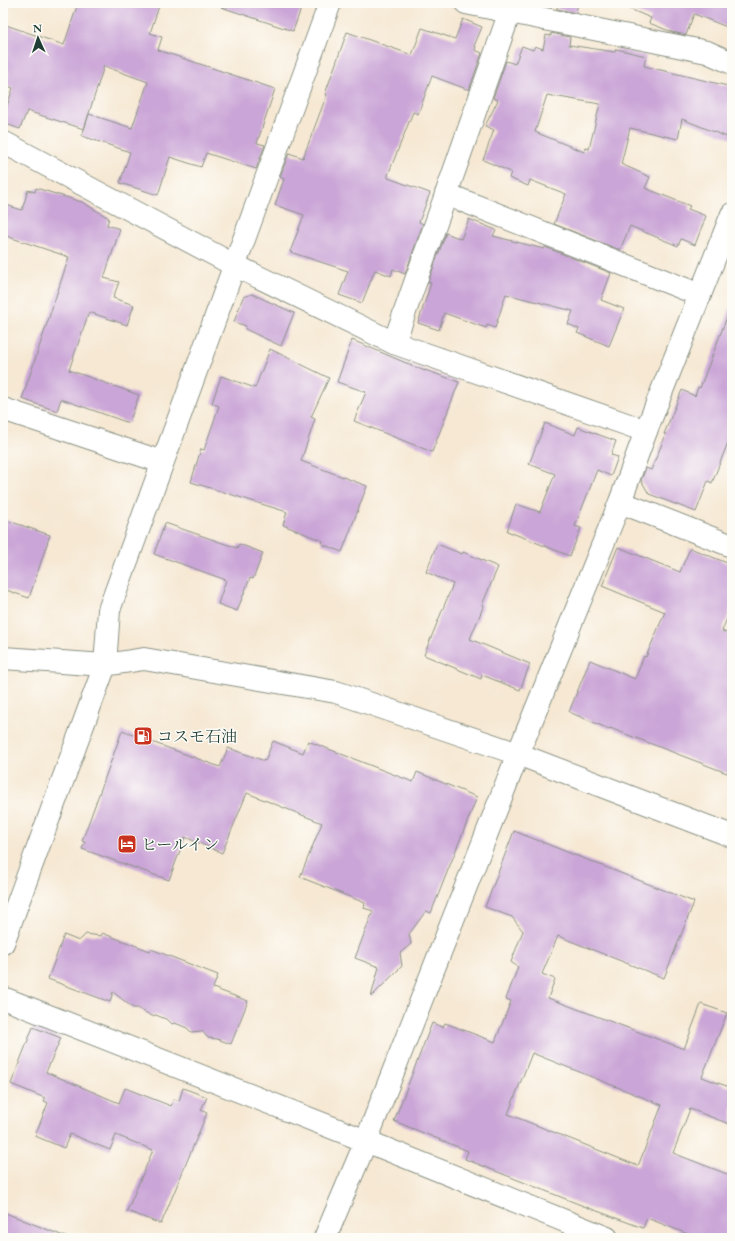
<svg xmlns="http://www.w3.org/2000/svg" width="735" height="1241" viewBox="0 0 735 1241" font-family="'EB Garamond','Noto Serif JP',serif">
	<rect width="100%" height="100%" fill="#fdfcf7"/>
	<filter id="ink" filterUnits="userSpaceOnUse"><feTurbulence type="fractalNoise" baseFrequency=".025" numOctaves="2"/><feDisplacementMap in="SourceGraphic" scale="8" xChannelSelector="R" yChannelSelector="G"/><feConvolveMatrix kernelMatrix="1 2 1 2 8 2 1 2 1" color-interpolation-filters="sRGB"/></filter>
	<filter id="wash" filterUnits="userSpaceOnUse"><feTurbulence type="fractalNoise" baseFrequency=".012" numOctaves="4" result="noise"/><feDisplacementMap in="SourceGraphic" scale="16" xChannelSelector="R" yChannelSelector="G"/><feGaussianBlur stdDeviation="0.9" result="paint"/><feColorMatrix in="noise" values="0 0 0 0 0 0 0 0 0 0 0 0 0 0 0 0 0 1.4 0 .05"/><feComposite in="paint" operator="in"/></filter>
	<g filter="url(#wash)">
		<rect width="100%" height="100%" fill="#f6e8d3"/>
		<g id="blocks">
			<g fill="#caa5d7" fill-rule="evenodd">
				<polygon points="78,3 160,3 150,33 162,37 158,50 275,89 257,143 265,145 256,169 206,153 201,167 170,157 158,195 120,183 130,152 82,136 89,114 132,128 148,82 104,66 84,129 27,111 20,129 3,123 3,118 13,88 5,85 9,71 3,69 3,24 64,45"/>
				<polygon points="221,3 303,3 293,31 221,7"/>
				<polygon points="558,3 578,3 576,13 557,9"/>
				<polygon points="615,3 732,3 732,29 694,14 686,35 672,32 649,23 651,18"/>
				<polygon points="463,19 482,27 474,46 476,46 475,50 482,53 469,90 432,76 418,114 413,112 388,175 388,178 430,193 419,222 423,224 405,274 393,269 391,276 375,270 362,303 339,295 348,271 290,252 304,215 275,205 284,179 280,177 289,153 303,158 327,94 325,94 347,32 412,55 422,28 455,39"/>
				<path d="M551 33 570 37 569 45 615 52 616 49 646 56 644 66 732 87V139L682 119 678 139 630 128 621 164 650 177 645 188 690 206 688 209 706 216 695 245 681 239 678 246 630 226 620 250 554 224 566 194 530 180 528 186 509 178 511 172 483 160 494 130 485 126 498 100 493 98 506 61 515 64 522 46 533 50 535 46 543 49 546 35 551 36ZM547 95 600 104 589 149 585 148 584 152 535 132Z"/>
				<polygon points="36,188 82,202 109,218 107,225 120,229 104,278 119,282 113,298 134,305 127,325 89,312 69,370 139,395 129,423 61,399 57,411 22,399 69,257 3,235 3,204 22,210 28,190 35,192"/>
				<polygon points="469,219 496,230 493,236 544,249 545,247 611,273 601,300 624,309 609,346 577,333 579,329 568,324 573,311 506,294 495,328 487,325 486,328 444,313 439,330 418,323 431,283 428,282 446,233 461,239"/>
				<polygon points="252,294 294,313 281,346 245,329 246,326 234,322 243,297"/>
				<polygon points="730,309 732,309 732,432 712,483 708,481 696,512 649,494 641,480 646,468 651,470 666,434 664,434 682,390 695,396 698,387 700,388"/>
				<polygon points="352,340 425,371 425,370 459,382 432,452 354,421 366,392 337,382"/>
				<polygon points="270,349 329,378 311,417 315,419 301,461 367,486 342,552 322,544 323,541 283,525 287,512 191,482 201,449 204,450 219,406 212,403 221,376 255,388"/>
				<polygon points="545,423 575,435 578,427 616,441 611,455 618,457 611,476 597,470 575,526 581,528 570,556 507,531 516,504 540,512 555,474 529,464"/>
				<polygon points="3,519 50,535 29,598 3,589"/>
				<polygon points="165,523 237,548 239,544 263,553 253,579 250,578 237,611 218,604 226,580 154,554"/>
				<polygon points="437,544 462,554 463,552 498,567 482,605 484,605 470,639 530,664 520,690 482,675 481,679 424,655 453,584 426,572"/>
				<polygon points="618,547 680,572 690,548 732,565 732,606 722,631 732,635 732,775 610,728 609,729 569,712 590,660 635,679 644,656 646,657 665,612 602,586"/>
				<polygon points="122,731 220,767 228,748 265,761 273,741 303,753 308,741 413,782 417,772 477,797 431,913 426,911 409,934 411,944 400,953 402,966 371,997 379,967 355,958 373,911 364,908 365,903 300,877 322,823 247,793 222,853 185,837 169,880 82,849 85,842 82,841"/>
				<path d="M514 831 694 902 664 978 558 936 542 974 555 979 548 998 684 1049 701 1004 727 1013 702 1077 732 1088V1125L690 1109 673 1153 732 1176V1238H698L647 1218 643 1228 581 1205 465 1159 468 1151 394 1121 432 1023 443 1027 445 1023 495 1042 511 1001 506 999 518 967 511 962 523 931 512 917 485 907ZM532 1053 662 1105 638 1166 508 1114Z"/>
				<polygon points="102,933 150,951 151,949 218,975 213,988 248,1001 231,1044 217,1039 208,1038 202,1031 191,1032 187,1028 175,1023 172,1024 168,1020 156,1015 152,1016 137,1008 133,1008 113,992 110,1002 48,979 64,935 79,941 86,934 101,936"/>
				<polygon points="33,1027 61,1038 46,1072 119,1103 125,1088 171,1106 174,1099 179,1101 183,1088 207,1097 201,1110 207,1113 161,1224 127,1211 153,1150 116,1135 110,1150 70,1134 64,1148 35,1136 48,1103 44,1101 45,1098 11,1084"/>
				<polygon points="3,1212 66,1237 66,1238 3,1238"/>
			</g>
		</g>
	</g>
	<g filter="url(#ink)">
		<use href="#blocks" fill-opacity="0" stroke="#8a9284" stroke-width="1"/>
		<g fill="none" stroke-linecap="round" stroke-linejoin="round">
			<defs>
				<g id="street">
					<polyline points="466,3 707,52 732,63"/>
					<polyline points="3,142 234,265 394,343 646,431"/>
					<polyline points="446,194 700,295"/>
					<polyline points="394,343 513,3"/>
					<polyline points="3,409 162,462"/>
					<polyline points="620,502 732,546"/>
					<polyline points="3,998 366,1141 607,1238"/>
					<polyline points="325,1238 366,1141 518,754 620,502 646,431 732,214"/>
				</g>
				<g id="secondary">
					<polyline points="3,658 105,665 144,659 336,692 518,754 732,836"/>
					<polyline points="3,943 105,665 109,610 330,3"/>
				</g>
			</defs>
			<use href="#street" stroke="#8a9284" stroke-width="24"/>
			<use href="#secondary" stroke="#8a9284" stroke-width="24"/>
			<use href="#street" stroke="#fff" stroke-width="22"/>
			<use href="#secondary" stroke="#fff" stroke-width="22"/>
		</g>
	</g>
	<defs>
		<symbol id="fuel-square" viewBox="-11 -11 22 22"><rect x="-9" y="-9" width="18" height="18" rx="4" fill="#c8321e" stroke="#fdfcf7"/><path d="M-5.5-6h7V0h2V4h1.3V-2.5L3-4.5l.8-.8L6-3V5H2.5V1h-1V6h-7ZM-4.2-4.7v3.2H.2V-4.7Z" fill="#fff"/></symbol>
		<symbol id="hotel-square" viewBox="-11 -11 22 22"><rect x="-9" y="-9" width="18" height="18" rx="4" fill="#c8321e" stroke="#fdfcf7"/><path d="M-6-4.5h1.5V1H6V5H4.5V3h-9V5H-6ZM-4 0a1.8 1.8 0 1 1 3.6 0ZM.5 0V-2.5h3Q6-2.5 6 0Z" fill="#fff"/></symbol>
	</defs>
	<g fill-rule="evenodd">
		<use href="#fuel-square" x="132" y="725" width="22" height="22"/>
		<use href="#hotel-square" x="116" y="833" width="22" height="22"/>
	</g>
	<g text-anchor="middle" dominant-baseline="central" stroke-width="3" stroke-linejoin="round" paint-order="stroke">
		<g font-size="16" fill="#1f3d34" stroke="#fdfcf7" text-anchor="start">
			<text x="157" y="736">コスモ石油</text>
			<text x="141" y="844">ヒールイン</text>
		</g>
	</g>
	<rect width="735" height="1241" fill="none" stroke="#fdfcf7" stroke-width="16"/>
	<g transform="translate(38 38) rotate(357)" stroke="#fdfcf7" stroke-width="3" paint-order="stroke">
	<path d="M0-3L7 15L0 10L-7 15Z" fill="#1f3d34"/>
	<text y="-6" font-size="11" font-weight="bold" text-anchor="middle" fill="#1f3d34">N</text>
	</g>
</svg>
